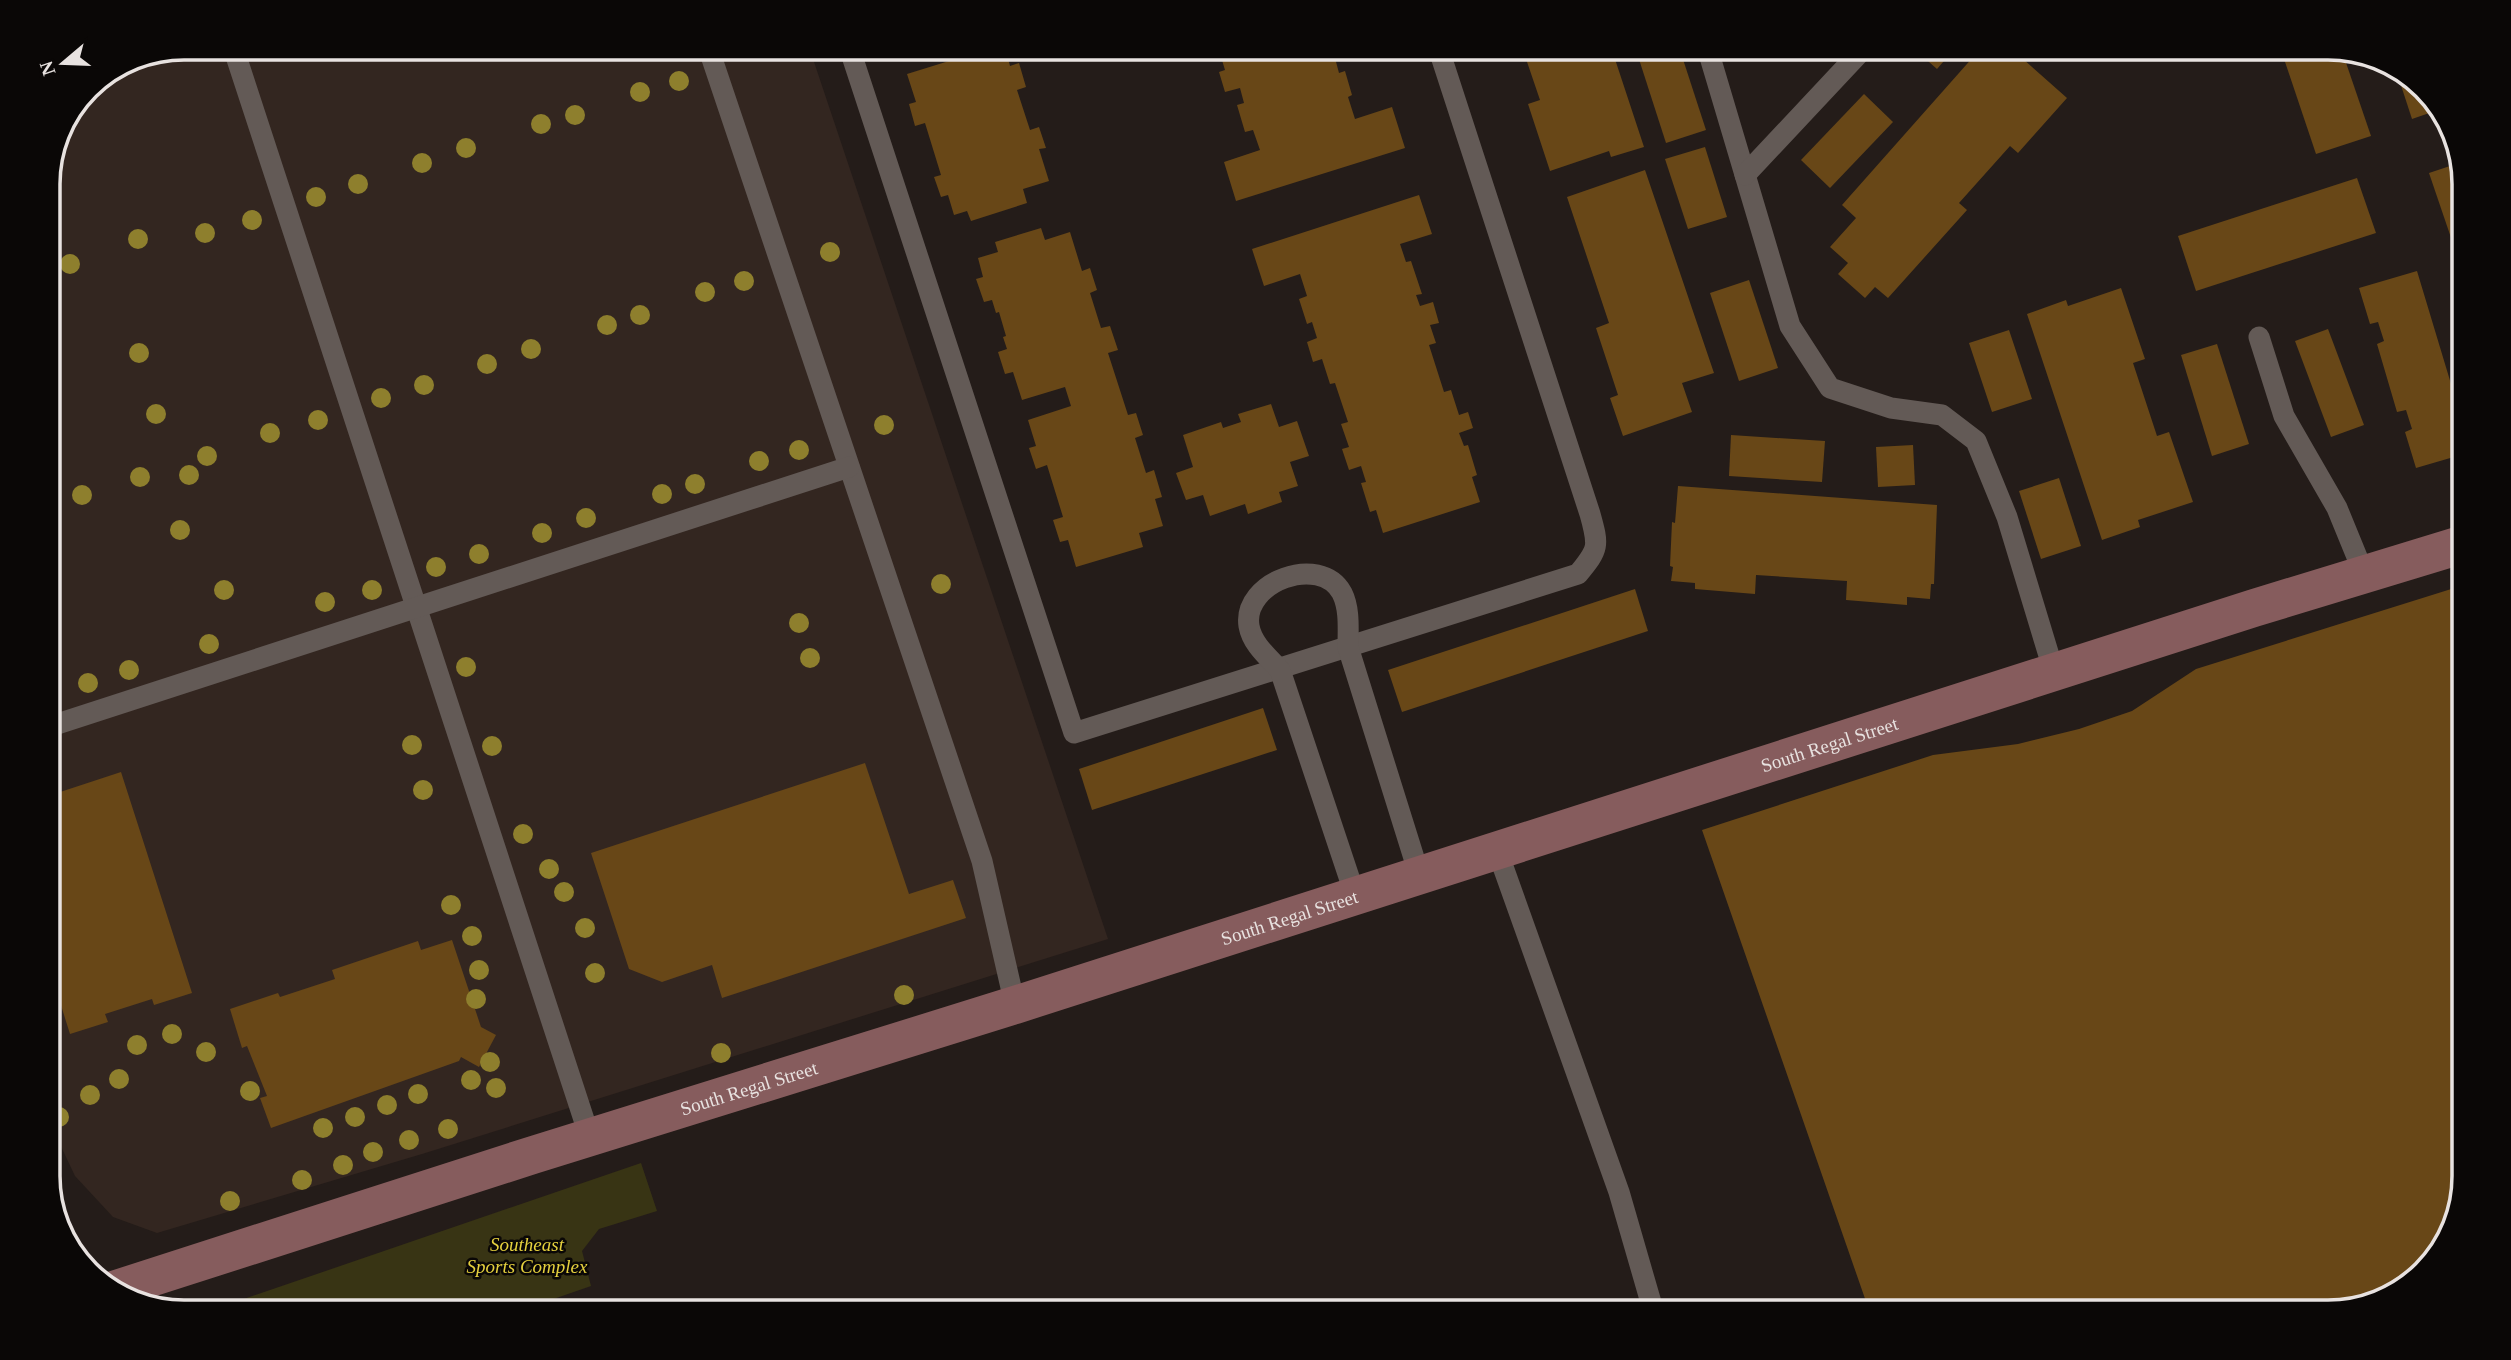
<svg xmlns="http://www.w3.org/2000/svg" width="2511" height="1360" viewBox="0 0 2511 1360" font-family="Georgia,serif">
	<rect width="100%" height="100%" fill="#241c19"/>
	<polygon fill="#332620" points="184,47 809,47 1108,939 422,1154 157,1233 113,1217 75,1176 48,1119 48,175 61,124 87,87 132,57"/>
	<polygon fill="#383414" points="641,1163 657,1211 599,1229 582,1251 591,1286 513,1313 203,1313"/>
	<g fill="#684717">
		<polygon points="945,47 1005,47 1010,66 1019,63 1026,87 1017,90 1030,130 1039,127 1046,148 1039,149 1049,181 1023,189 1027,203 971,221 967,211 954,215 948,195 941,197 934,177 941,175 925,123 915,126 909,104 916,102 907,74 949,61"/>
		<polygon points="1218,47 1348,47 1350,53 1335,58 1339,73 1345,71 1352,95 1348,97 1355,119 1392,107 1405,148 1236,201 1224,162 1260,150 1253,130 1245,132 1237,105 1244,103 1240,88 1225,92 1219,72 1225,70"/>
		<polygon points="1522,47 1611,47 1644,147 1611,157 1609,151 1550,171 1528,104 1540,100"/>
		<polygon points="1654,47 1679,47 1706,130 1666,143 1637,53"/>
		<polygon points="1912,47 1956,47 1937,69"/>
		<polygon points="1982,47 2032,47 2022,58 2067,98 2018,153 2010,146 1959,203 1967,210 1888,298 1875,287 1865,298 1838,274 1848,263 1830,247 1856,218 1842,205"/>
		<polygon points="2280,47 2327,47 2342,51 2371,136 2316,154"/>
		<polygon points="2395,67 2441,108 2441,109 2412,119"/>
		<polygon points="1864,94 1893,122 1830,188 1801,160"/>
		<polygon points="1705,147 1727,217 1688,229 1665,159"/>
		<polygon points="2459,163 2463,175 2463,273 2429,173"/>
		<polygon points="1645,170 1714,373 1682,383 1692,412 1623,436 1610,398 1618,395 1596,328 1609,323 1567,197"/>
		<polygon points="2357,178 2376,233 2196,291 2178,236"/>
		<polygon points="1419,195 1432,234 1400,244 1406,262 1411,261 1422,294 1416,295 1420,306 1433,302 1439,323 1430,325 1436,343 1429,345 1444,392 1451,390 1459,415 1468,412 1473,428 1459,433 1464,446 1468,445 1477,475 1472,477 1480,502 1383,533 1376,510 1370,512 1361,483 1366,482 1361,466 1349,470 1342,449 1349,447 1341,424 1348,422 1335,383 1330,384 1322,359 1313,362 1307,342 1317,338 1312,322 1307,324 1299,299 1307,296 1300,274 1264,286 1252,249"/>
		<polygon points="1041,228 1045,240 1070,232 1082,271 1090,268 1097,290 1090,293 1101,328 1110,326 1118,350 1108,353 1128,415 1136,413 1143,435 1135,438 1146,473 1154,470 1162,497 1155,499 1163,526 1139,533 1143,547 1076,567 1068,540 1060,542 1053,520 1063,517 1047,465 1036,469 1029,448 1036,446 1028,420 1071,406 1065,387 1022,400 1013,372 1005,374 998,352 1007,349 1003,337 1006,336 999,312 996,313 992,300 984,302 976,279 983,277 978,258 998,252 995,242"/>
		<polygon points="2417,271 2464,427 2464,454 2416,468 2405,432 2412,429 2406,410 2397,412 2377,344 2384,341 2378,322 2370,324 2359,288"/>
		<polygon points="1749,280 1778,368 1739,381 1710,293"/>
		<polygon points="2121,288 2145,359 2133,363 2157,436 2169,432 2193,502 2138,520 2140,527 2102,540 2027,314 2066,300 2068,306"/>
		<polygon points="2328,329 2364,425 2331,437 2295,341"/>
		<polygon points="2009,330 2032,399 1992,412 1969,343"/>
		<polygon points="2217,344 2249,444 2212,456 2181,355"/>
		<polygon points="1271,404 1279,427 1297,421 1309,456 1290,462 1298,486 1279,492 1282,502 1248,514 1245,504 1210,516 1203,495 1186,500 1176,473 1193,467 1183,435 1221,422 1223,428 1241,422 1238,414"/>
		<polygon points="1731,435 1825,441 1822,482 1729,476"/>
		<polygon points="1913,445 1915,485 1878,487 1876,447"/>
		<polygon points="2059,478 2081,546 2041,559 2019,491"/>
		<polygon points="1678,486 1937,505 1934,584 1931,584 1930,599 1907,597 1907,605 1846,600 1847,581 1756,575 1755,594 1695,589 1695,583 1671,581 1673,567 1670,566 1672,522 1675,523"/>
		<polygon points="2464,585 2464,1176 2450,1237 2403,1290 2328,1313 1870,1313 1702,830 1933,755 2018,744 2079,729 2132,711 2196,669"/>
		<polygon points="1635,589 1648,631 1402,712 1388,670"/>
		<polygon points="1263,708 1277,750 1092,810 1079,769"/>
		<polygon points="865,763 909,894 953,880 966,918 722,998 712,965 662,982 629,969 591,853"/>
		<polygon points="121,772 192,993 154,1005 152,999 105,1014 108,1022 70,1034 48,964 48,954 53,948 48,933 48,796"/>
		<polygon points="452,940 481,1027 496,1035 479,1067 461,1057 459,1061 271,1128 260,1098 267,1096 247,1046 242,1048 230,1009 278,993 280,997 335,979 332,970 418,941 421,950"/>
	</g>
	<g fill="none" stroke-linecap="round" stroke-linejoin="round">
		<g stroke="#635a56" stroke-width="21">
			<polyline points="233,47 590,1138"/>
			<polyline points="708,47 982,861 1015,1005"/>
			<path d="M849 47 1074 733 1578 574C1599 549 1599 546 1590 514L1438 47"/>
			<polyline points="1707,47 1790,326 1830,388 1891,408 1942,415 1976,441 2007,517 2054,672"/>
			<polyline points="1745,175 1865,47"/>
			<polyline points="2259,337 2284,416 2337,508 2364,574"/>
			<polyline points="48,727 849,467"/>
			<polyline points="1497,850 1619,1192 1654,1313"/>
			<path d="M1355 895 1280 670C1268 657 1252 644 1249 626 1242 582 1320 553 1342 593 1350 609 1348 629 1348 647L1419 874"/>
		</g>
		<path stroke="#865c5d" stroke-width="38" id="s1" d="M113 1290 533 1155 1015 1005 2254 608 2464 544"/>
	</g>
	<g fill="#8e7f2d">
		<circle cx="679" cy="81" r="10"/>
		<circle cx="640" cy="92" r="10"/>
		<circle cx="575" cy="115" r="10"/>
		<circle cx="541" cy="124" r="10"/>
		<circle cx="466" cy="148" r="10"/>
		<circle cx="422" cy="163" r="10"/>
		<circle cx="358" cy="184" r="10"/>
		<circle cx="316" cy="197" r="10"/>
		<circle cx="252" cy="220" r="10"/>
		<circle cx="205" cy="233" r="10"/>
		<circle cx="138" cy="239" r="10"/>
		<circle cx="830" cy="252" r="10"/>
		<circle cx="70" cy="264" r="10"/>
		<circle cx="744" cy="281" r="10"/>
		<circle cx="705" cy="292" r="10"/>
		<circle cx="640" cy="315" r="10"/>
		<circle cx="607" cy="325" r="10"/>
		<circle cx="531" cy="349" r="10"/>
		<circle cx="139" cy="353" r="10"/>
		<circle cx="487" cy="364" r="10"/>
		<circle cx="424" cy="385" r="10"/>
		<circle cx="381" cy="398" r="10"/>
		<circle cx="156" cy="414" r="10"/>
		<circle cx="318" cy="420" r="10"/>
		<circle cx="884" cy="425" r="10"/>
		<circle cx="270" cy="433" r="10"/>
		<circle cx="799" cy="450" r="10"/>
		<circle cx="207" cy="456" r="10"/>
		<circle cx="759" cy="461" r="10"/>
		<circle cx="189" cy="475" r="10"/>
		<circle cx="140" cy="477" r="10"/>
		<circle cx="695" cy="484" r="10"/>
		<circle cx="662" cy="494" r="10"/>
		<circle cx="82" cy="495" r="10"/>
		<circle cx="586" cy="518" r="10"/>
		<circle cx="180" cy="530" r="10"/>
		<circle cx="542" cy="533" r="10"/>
		<circle cx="479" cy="554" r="10"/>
		<circle cx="436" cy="567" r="10"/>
		<circle cx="941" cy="584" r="10"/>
		<circle cx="224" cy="590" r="10"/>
		<circle cx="372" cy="590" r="10"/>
		<circle cx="325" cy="602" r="10"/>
		<circle cx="799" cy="623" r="10"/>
		<circle cx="209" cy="644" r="10"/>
		<circle cx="810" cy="658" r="10"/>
		<circle cx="466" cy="667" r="10"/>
		<circle cx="129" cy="670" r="10"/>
		<circle cx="88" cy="683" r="10"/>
		<circle cx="412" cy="745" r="10"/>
		<circle cx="492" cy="746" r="10"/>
		<circle cx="423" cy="790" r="10"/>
		<circle cx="523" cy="834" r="10"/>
		<circle cx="549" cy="869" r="10"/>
		<circle cx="564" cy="892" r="10"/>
		<circle cx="451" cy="905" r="10"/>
		<circle cx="585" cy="928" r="10"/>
		<circle cx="472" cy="936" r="10"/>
		<circle cx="479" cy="970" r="10"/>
		<circle cx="595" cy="973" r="10"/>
		<circle cx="904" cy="995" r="10"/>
		<circle cx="476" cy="999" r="10"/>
		<circle cx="172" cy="1034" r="10"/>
		<circle cx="137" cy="1045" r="10"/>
		<circle cx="206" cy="1052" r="10"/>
		<circle cx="721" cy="1053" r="10"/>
		<circle cx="490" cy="1062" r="10"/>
		<circle cx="119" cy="1079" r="10"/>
		<circle cx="471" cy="1080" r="10"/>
		<circle cx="496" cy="1088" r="10"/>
		<circle cx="250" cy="1091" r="10"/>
		<circle cx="418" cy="1094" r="10"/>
		<circle cx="90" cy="1095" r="10"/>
		<circle cx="387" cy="1105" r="10"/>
		<circle cx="59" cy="1117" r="10"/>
		<circle cx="355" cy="1117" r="10"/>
		<circle cx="323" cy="1128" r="10"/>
		<circle cx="448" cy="1129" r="10"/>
		<circle cx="409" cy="1140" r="10"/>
		<circle cx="373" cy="1152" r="10"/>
		<circle cx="343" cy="1165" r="10"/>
		<circle cx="302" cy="1180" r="10"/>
		<circle cx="230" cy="1201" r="10"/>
	</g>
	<g text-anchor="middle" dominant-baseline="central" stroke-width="5" stroke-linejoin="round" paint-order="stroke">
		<g font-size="19" fill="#e8e2e0" stroke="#0a0706">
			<text stroke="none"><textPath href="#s1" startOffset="1801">South Regal Street</textPath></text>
			<text stroke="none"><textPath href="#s1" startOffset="1234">South Regal Street</textPath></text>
			<text stroke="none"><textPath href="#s1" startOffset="667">South Regal Street</textPath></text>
		</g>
		<g font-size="19" font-style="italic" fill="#e5d03e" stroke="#0a0706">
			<text x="527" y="1244">Southeast<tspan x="527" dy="22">Sports Complex</tspan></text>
		</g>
	</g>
	<path d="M0 0H2511V1360H0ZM184 60H2328A124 124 0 0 1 2452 184V1176A124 124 0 0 1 2328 1300H184A124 124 0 0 1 60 1176V184A124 124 0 0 1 184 60Z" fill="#0a0706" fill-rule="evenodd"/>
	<path fill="none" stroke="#e8e2e0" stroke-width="3.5" d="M184 60H2328A124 124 0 0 1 2452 184V1176A124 124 0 0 1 2328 1300H184A124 124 0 0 1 60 1176V184A124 124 0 0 1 184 60Z"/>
	<g transform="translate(63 63) rotate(251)" stroke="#0a0706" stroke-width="5" paint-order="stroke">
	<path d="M0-5L12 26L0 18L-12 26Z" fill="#e8e2e0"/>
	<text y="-10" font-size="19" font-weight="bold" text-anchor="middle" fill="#e8e2e0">N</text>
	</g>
</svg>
